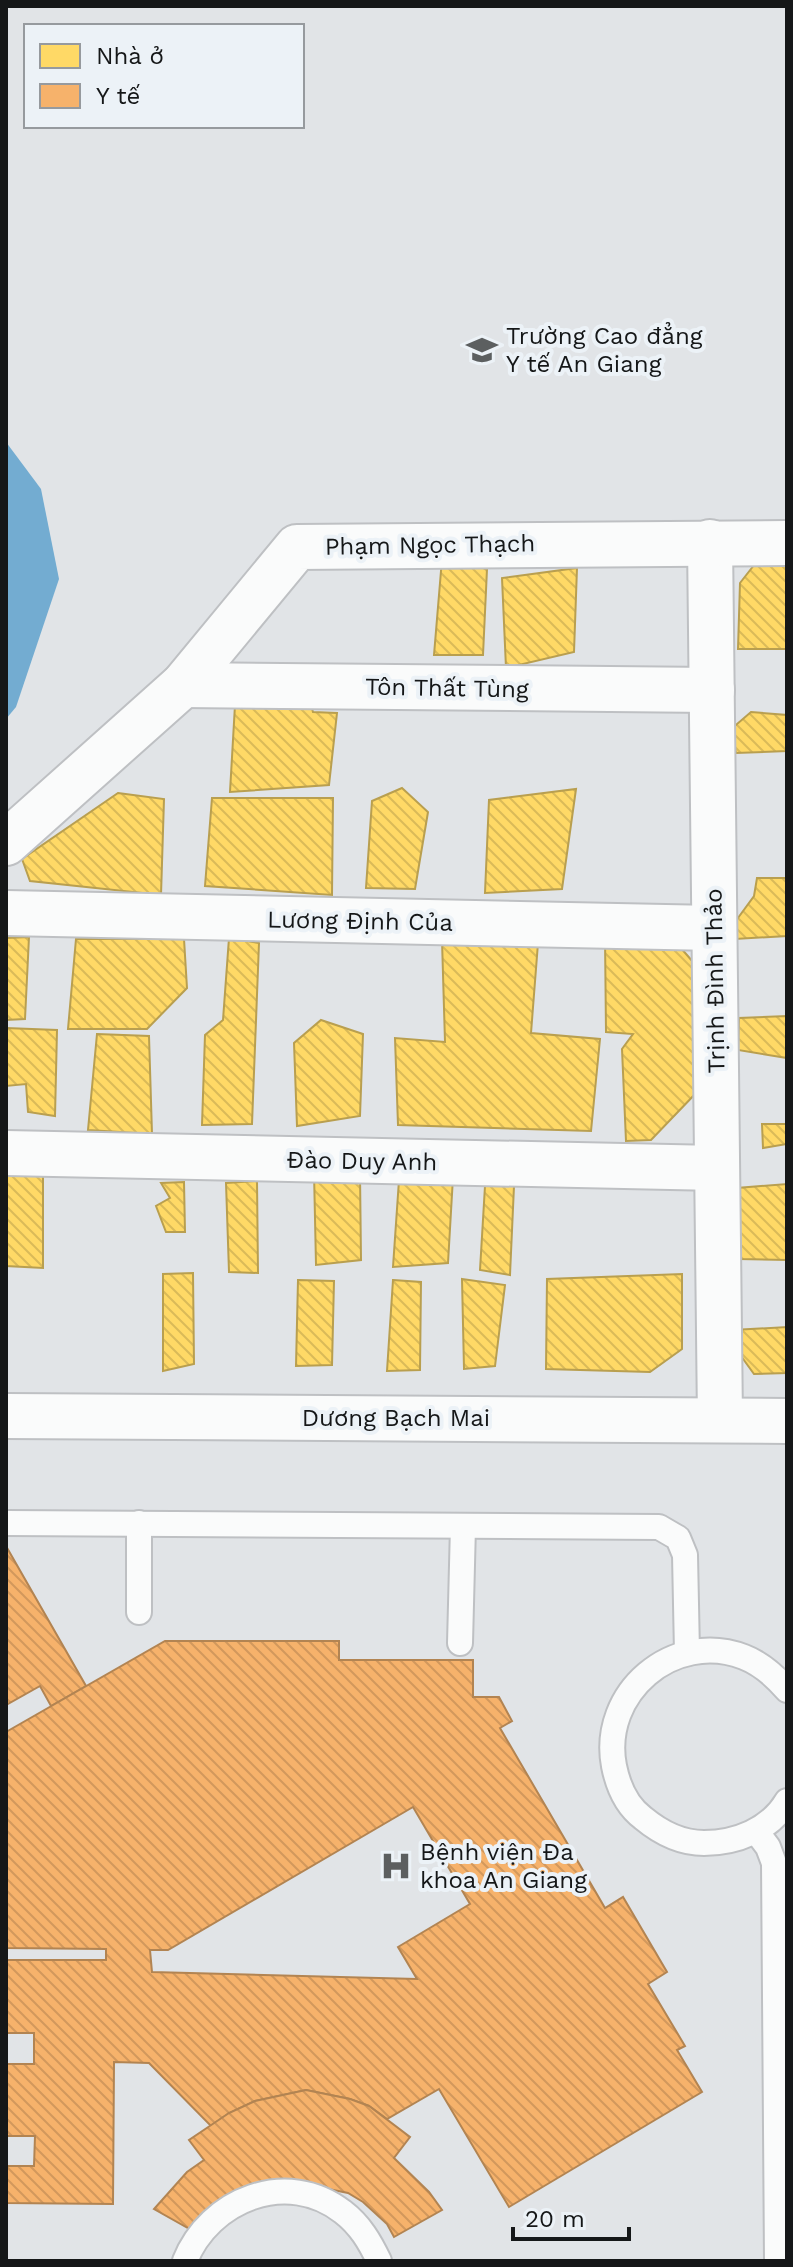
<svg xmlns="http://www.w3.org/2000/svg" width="793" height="2267" viewBox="0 0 793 2267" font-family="'Work Sans',sans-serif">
	<defs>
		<pattern id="homes-back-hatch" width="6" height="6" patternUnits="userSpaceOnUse" patternTransform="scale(2)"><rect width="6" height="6" fill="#ffd966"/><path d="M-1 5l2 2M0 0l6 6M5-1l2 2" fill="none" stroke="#daba58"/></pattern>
		<pattern id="health-back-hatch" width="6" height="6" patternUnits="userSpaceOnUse" patternTransform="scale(2)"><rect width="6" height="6" fill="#f6b26b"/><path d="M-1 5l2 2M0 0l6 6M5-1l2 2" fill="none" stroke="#d2985c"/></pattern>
	</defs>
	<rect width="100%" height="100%" fill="#e1e4e7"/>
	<polygon fill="#73acd1" points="6,442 41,489 59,579 16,707 6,719"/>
	<g fill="url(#homes-back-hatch)" stroke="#b99f4f" stroke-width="2">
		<polygon points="442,559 487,569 483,655 434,655"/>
		<polygon points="758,560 787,564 787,649 738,649 740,583"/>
		<polygon points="577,568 574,652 506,668 502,578"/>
		<polygon points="309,698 313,712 337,713 329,785 230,792 235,705"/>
		<polygon points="751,712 787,715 787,751 736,753 730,730"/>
		<polygon points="402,788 428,812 415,889 366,888 372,801"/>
		<polygon points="576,789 562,889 485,893 489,800"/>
		<polygon points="118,793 164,799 161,895 30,881 22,859"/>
		<polygon points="212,798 333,798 332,895 205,886"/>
		<polygon points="757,878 787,878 787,936 735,939 735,922 754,896"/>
		<polygon points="6,927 7,938 29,937 25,1019 6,1020"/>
		<polygon points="667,932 693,962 697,1092 651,1140 626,1141 622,1049 633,1034 606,1032 605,937"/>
		<polygon points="229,938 259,943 252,1124 202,1125 205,1035 223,1020"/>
		<polygon points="76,939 184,939 187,988 147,1029 68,1029"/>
		<polygon points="442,940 538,943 531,1033 600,1039 591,1131 398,1125 395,1038 445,1042"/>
		<polygon points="787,1016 787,1058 738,1050 739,1018"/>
		<polygon points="321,1020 363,1034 360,1116 297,1126 294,1043"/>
		<polygon points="6,1028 57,1030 55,1116 28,1112 26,1084 6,1086"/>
		<polygon points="97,1034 149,1036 152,1134 88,1130"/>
		<polygon points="762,1124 787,1124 787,1144 763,1148"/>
		<polygon points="314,1172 360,1174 361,1260 316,1265"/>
		<polygon points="43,1174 43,1268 6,1266 6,1176"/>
		<polygon points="453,1177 448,1263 393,1267 399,1180"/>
		<polygon points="257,1181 258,1273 229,1272 226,1183"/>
		<polygon points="184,1182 185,1232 166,1232 156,1206 170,1198 161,1183"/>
		<polygon points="787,1184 787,1260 739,1259 737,1188"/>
		<polygon points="485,1186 514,1186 510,1275 480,1270"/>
		<polygon points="193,1273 194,1364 163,1371 163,1274"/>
		<polygon points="682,1274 682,1349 650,1372 546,1369 547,1279"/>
		<polygon points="462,1279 505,1285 495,1366 464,1369"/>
		<polygon points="298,1280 334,1281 332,1365 296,1366"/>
		<polygon points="393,1280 421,1282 420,1370 387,1371"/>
		<polygon points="787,1327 787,1373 754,1374 733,1345 733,1330"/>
	</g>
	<g fill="url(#health-back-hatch)" stroke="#b28452" stroke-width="2" fill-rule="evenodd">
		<polygon points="6,1546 86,1686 51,1706 40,1686 6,1705"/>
		<path d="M165 1641H339V1660H473V1697H499L512 1721 500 1728 605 1908 623 1897 667 1972 648 1984 685 2046 677 2050 702 2092 509 2207 439 2089 387 2119 369 2106 350 2099 306 2090 255 2101 229 2113 211 2126 149 2063 114 2062 113 2204 6 2203V2166H34L35 2136H6V2064H34V2033H6V1960H106V1949L6 1948V1732ZM413 1807 470 1904 398 1947 417 1979 152 1972 150 1950H168Z"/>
		<polygon points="306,2090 350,2099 369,2106 410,2137 394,2158 429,2192 442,2210 394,2237 387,2224 363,2202 348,2193 309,2185 220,2215 202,2236 154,2209 187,2172 204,2160 189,2140 229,2113 255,2101"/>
	</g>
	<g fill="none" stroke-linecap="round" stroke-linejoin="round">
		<defs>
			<g id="lane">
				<polyline points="6,1523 659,1527 678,1538 685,1555 687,1653"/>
				<polyline points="139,1523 139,1612"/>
				<polyline points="460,1643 463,1526"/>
				<path d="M787 1690C775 1676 762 1664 744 1657 673 1630 600 1693 614 1766 618 1786 627 1806 643 1818 661 1833 680 1843 704 1843 736 1843 770 1830 787 1801"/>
				<polyline points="756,1831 768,1847 774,1863 777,2261"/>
				<path d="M185 2261C209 2200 287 2168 343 2212 360 2225 370 2242 379 2261"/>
			</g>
			<g id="street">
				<polyline points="710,542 720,1420"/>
				<polyline points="183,685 712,690"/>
				<polyline points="6,843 183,685 297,547 787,543"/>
				<polyline points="6,913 714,928"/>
				<polyline points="6,1153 717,1168"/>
				<polyline points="6,1416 787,1421"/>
			</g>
		</defs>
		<use href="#lane" stroke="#bec0c3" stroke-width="28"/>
		<use href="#street" stroke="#bec0c3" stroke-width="48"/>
		<use href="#lane" stroke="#fafbfb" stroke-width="24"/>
		<use href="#street" stroke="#fafbfb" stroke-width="44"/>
	</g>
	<defs>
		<symbol id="university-bare" viewBox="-9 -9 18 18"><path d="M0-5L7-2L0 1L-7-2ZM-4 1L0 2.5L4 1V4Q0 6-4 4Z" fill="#5c5f60" stroke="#ecf2f7" stroke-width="2.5" paint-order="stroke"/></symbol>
		<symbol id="hospital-bare" viewBox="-9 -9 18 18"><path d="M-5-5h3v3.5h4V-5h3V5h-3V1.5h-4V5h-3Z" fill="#5c5f60" stroke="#ecf2f7" stroke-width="2.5" paint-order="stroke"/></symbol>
	</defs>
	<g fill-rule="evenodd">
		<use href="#university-bare" x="460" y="328" width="44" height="44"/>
		<use href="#hospital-bare" x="374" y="1844" width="44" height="44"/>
	</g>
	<g text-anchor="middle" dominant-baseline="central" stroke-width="8" stroke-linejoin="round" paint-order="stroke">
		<g font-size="24" fill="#151718" stroke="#ecf2f7" text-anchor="start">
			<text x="506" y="336">Trường Cao đẳng<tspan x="506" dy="28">Y tế An Giang</tspan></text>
			<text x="420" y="1852">Bệnh viện Đa<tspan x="420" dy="28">khoa An Giang</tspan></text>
		</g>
		<g font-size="24" fill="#151718" stroke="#ecf2f7">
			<text transform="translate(430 545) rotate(-1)">Phạm Ngọc Thạch</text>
			<text transform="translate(447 688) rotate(1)">Tôn Thất Tùng</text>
			<text transform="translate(360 921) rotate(1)">Lương Định Của</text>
			<text transform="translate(715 981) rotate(-91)">Trịnh Đình Thảo</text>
			<text transform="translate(362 1161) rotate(1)">Đào Duy Anh</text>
			<text x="396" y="1418">Dương Bạch Mai</text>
		</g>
	</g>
	<rect width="793" height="2267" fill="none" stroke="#151718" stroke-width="16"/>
	<rect x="24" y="24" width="280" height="104" fill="#ecf2f7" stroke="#969a9e" stroke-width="2"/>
	<rect x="40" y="44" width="40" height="24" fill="#ffd966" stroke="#969a9e" stroke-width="2"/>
	<text x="96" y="64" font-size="24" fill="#151718">Nhà ở</text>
	<rect x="40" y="84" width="40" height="24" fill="#f6b26b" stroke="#969a9e" stroke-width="2"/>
	<text x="96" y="104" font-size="24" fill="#151718">Y tế</text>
	<path d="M513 2227v12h116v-12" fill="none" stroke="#151718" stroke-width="4"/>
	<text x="525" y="2227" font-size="24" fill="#151718" stroke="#ecf2f7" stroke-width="6" paint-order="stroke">20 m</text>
</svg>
